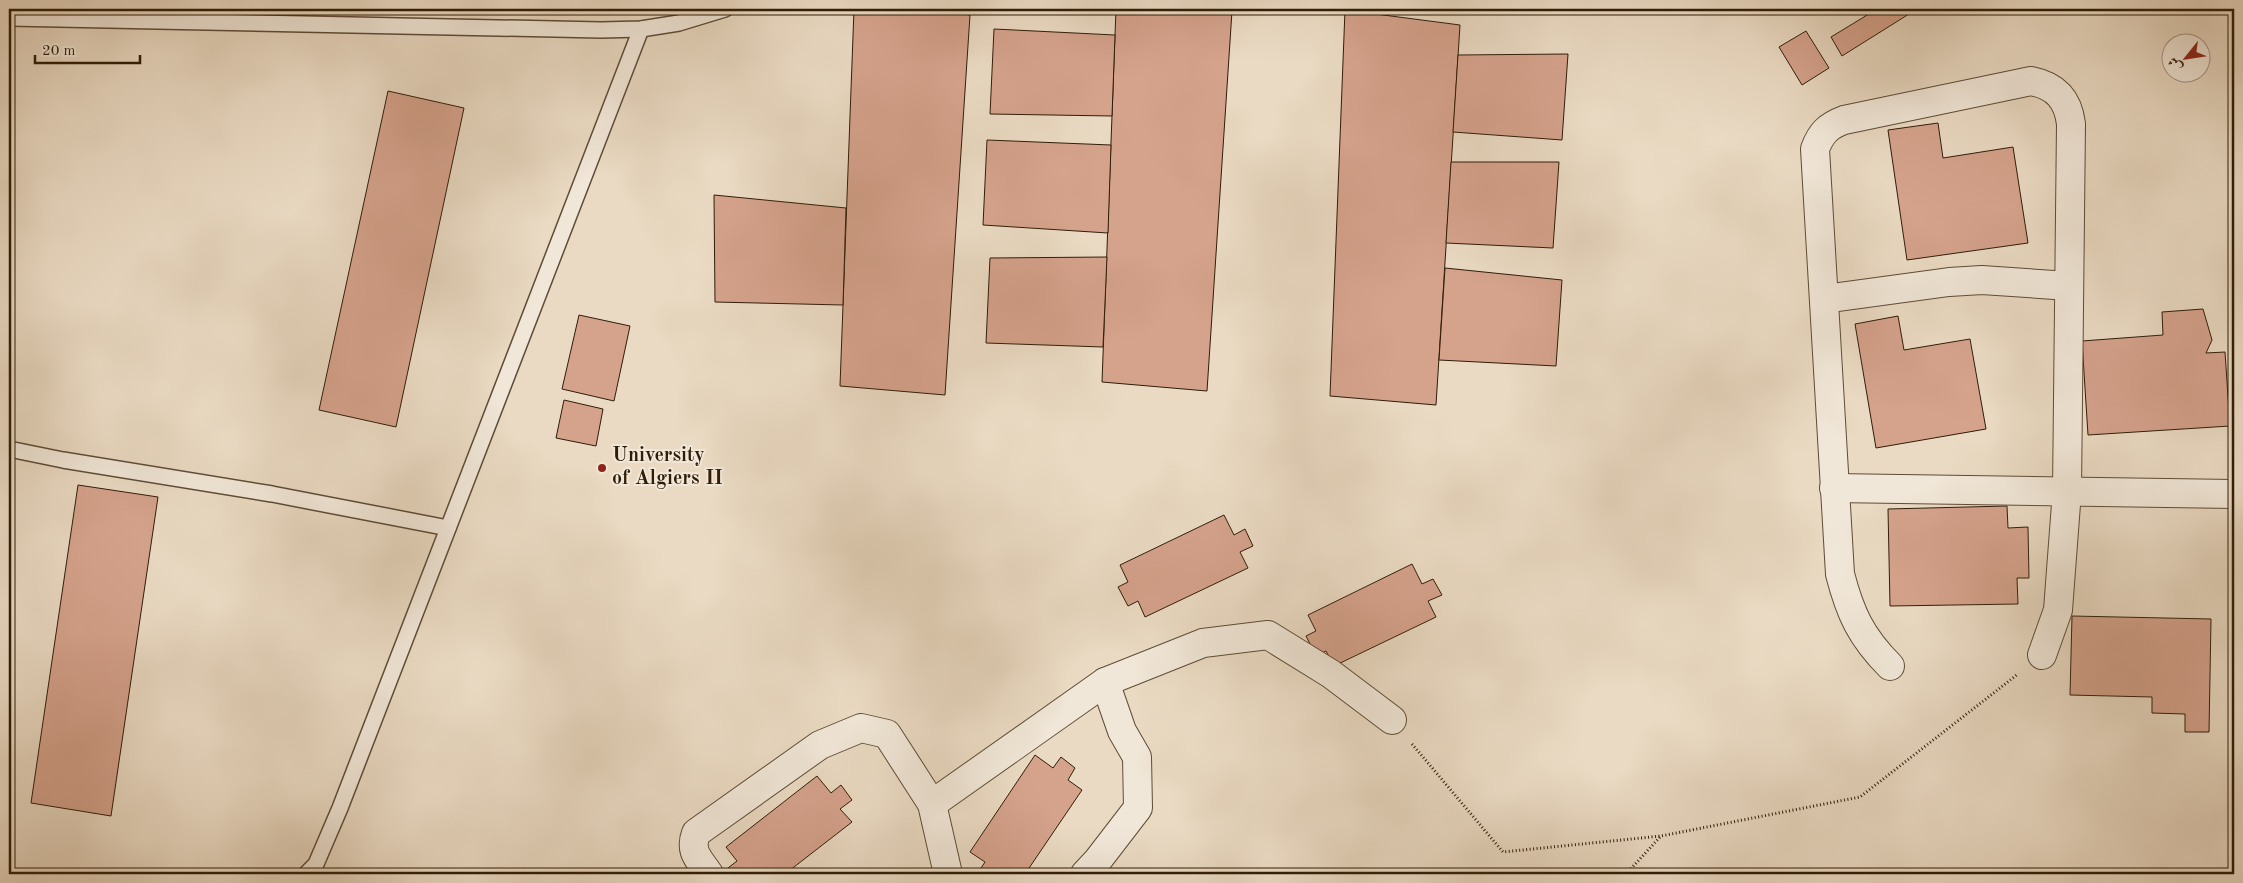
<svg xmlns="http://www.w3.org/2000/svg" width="2243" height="883" viewBox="0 0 2243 883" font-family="'Old Standard TT',Amiri,serif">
	<rect width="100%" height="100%" fill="#eadac3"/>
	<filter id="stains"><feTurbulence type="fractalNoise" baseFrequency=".004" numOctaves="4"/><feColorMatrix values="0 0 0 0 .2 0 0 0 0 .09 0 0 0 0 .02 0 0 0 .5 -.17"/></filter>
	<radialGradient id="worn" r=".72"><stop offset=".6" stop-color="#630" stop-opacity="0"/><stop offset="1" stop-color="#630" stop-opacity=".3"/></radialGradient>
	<g fill="#d5a28c" stroke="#2f1d07">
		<polygon points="854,9 920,9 970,15 945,395 840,386"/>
		<polygon points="1116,9 1214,9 1232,11 1207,391 1102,382"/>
		<polygon points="1877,9 1905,9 1909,14 1842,56 1831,37"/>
		<polygon points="1345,10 1460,25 1436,405 1330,396"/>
		<polygon points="994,29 1115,35 1112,116 990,114"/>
		<polygon points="1806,31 1829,68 1802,85 1779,47"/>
		<polygon points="1568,54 1562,140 1453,132 1458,55"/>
		<polygon points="388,91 464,108 396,427 319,410"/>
		<polygon points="1938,123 1943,158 2013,147 2028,243 1907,260 1888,130"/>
		<polygon points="987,140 1111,145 1108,233 983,225"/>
		<polygon points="1451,162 1559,162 1553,248 1446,243"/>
		<polygon points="714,195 846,208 843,305 715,302"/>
		<polygon points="1107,257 1103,347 986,343 990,258"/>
		<polygon points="1445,268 1562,280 1556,366 1439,360"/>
		<polygon points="2203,309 2212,340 2206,353 2225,352 2230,426 2088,435 2082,341 2163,335 2162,312"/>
		<polygon points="579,315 630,326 614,401 562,389"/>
		<polygon points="1898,316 1904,350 1970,339 1986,429 1876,448 1855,324"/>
		<polygon points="564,400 603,409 596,446 556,438"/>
		<polygon points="78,485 158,497 111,816 31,803"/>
		<polygon points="2007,506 2008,528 2028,527 2029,578 2017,578 2018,604 1890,606 1888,509"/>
		<polygon points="1224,515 1234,535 1245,529 1253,546 1240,552 1248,568 1145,617 1138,601 1128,606 1118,587 1128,582 1120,565"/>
		<polygon points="1412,564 1422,584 1433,579 1442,595 1428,601 1436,617 1334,666 1326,651 1316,656 1306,636 1316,631 1308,615"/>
		<polygon points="2072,616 2211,619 2209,732 2185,732 2185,714 2152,713 2152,697 2070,695"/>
		<polygon points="1035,755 1053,768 1061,757 1075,768 1068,780 1082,790 1025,874 985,874 979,871 985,862 970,852"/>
		<polygon points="817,776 831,793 841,785 852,800 840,809 852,822 785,874 734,874 728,868 737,861 726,847"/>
	</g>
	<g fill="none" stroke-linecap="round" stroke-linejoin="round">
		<defs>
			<g id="service">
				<polyline points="9,18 601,30 641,29 679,23 725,9"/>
				<polyline points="9,449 63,460 272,494 448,528"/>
				<polyline points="306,874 316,864 340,808 641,29"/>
			</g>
			<g id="minor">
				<polyline points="1824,299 1949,282 1982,280 2069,286"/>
				<polyline points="1834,488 2234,494"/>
				<path d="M1890 666C1861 637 1850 613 1840 574L1815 149C1821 133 1828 126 1844 120L2031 81C2056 86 2068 99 2071 124L2067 491 2058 610 2042 655"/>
				<polyline points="932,804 1105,682 1203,643 1268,635 1331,674 1392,720"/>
				<path d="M709 874C699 859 689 852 696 833L820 745 861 728 887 734 932 804 948 874"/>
				<polyline points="1085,874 1098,860 1138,808 1137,757 1122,731 1105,682"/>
			</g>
		</defs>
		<use href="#service" stroke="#5e4c36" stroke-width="18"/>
		<use href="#minor" stroke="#5e4c36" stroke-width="30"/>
		<g stroke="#2f1d07" stroke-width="3" stroke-dasharray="1 2.5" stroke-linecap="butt">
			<polyline points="1412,744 1503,852 1661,836 1860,797 2018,674"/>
			<polyline points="1626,874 1661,836"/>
		</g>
		<use href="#service" stroke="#f1e7d8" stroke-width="15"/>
		<use href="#minor" stroke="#f1e7d8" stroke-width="28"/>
	</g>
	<circle fill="#8f2418" stroke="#f1e7d8" stroke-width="2" cx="602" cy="468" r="5"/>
	<g text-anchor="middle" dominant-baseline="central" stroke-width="4" stroke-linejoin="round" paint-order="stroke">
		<g font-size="20" font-weight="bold" fill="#2f1d07" stroke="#f1e7d8" text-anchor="start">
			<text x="612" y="456">University<tspan x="612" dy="23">of Algiers II</tspan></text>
		</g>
	</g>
	<rect width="2243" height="883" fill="none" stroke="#eadac3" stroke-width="30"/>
	<rect x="10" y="10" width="2223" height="863" fill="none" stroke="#2f1d07" stroke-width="2.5"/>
	<rect x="15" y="15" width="2213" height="853" fill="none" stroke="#2f1d07"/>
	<g transform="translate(2186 58) rotate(240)"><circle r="24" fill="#f1e7d8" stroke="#a39684"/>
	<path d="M0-4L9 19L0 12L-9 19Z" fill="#8f2418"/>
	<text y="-8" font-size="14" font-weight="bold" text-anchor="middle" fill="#2f1d07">ش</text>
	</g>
	<path d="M35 55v8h105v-8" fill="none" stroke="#2f1d07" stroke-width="2.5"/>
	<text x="42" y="55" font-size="15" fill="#2f1d07" stroke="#f1e7d8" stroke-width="4" paint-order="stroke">20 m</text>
	<rect width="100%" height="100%" filter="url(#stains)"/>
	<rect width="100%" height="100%" fill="url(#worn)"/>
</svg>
